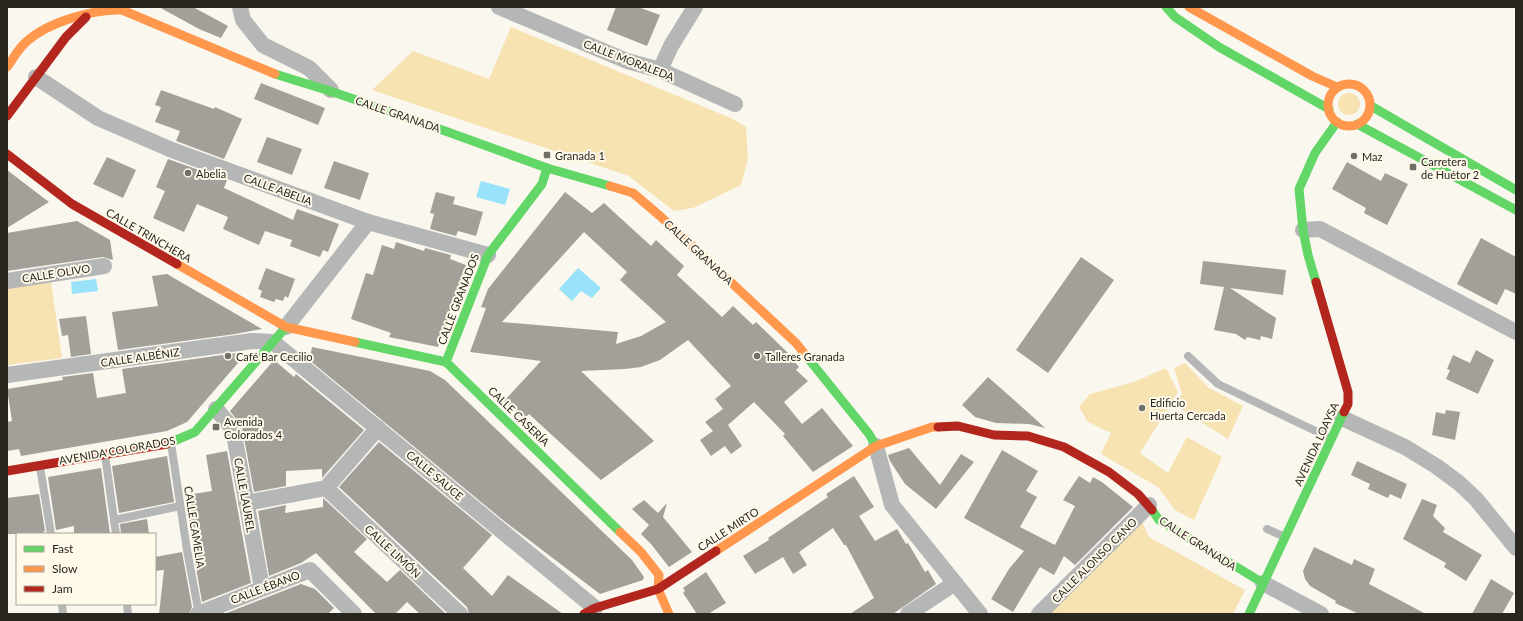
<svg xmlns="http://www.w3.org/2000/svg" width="1523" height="621" viewBox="0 0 1523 621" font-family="Lato,sans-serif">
	<rect width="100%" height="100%" fill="#faf7ef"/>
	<g fill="#f7e3b2">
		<polygon points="511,27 733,119 746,127 748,159 741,185 693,208 674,211 629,176 372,90 413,51 489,79"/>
		<circle cx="1349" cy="104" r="11"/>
		<polygon points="51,282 62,358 7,365 7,288"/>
		<polygon points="1185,363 1209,388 1243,406 1228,439 1173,404 1182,394 1174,368"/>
		<polygon points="1166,368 1178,392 1140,453 1168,473 1187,437 1222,457 1194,520 1175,510 1158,487 1101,454 1111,433 1088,422 1079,407 1090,394 1134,382"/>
		<polygon points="1140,517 1149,537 1245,590 1233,614 1043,614"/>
	</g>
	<g fill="#98e2fa">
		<polygon points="481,181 510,189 505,205 476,197"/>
		<polygon points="578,268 601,288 592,298 581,291 572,301 559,289"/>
		<polygon points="96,279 98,291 72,294 71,282"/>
	</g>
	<g fill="#a3a099" fill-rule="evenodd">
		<polygon points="159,7 193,7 228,26 221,38 199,29"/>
		<polygon points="616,7 638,7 660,15 647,46 607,30"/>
		<polygon points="261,83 325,108 318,125 254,99"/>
		<polygon points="161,90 214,109 215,107 242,119 224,159 176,141 180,131 155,122 161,107 155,105"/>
		<polygon points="267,137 302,149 292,175 257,162"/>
		<polygon points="107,157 136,170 123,198 93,184"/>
		<polygon points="168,159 227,180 224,188 293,220 297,209 339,224 328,252 323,250 320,257 306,252 290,246 292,240 265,231 259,245 223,229 228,217 197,204 184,232 153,218 165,191 156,187"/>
		<polygon points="334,161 369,173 360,200 324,188"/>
		<polygon points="1347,162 1381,181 1385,173 1408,184 1387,225 1364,213 1366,208 1332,189"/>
		<polygon points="7,170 49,202 7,228"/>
		<polygon points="436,192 455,197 453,204 483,212 476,236 458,231 456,236 430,229 434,214 430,213"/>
		<path d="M565 192 592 213 604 203 651 246 656 240 684 266 677 275 722 317 733 306 753 325 756 322 787 352 799 367 796 370 808 381 784 402 802 424 822 408 853 446 813 472 783 436 785 434 754 402 728 425 742 446 731 454 725 446 711 456 700 440 713 431 705 422 723 409 715 399 731 386 688 340 660 360 641 367 625 369 581 371 654 441 601 480 529 414 523 420 504 401 541 361 470 352 486 308 481 307 488 289ZM584 232 627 272 620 280 666 322 641 336 616 344 618 332 502 322Z"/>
		<polygon points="77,221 110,240 113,260 103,257 7,271 7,233"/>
		<polygon points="1481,238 1516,257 1516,294 1505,289 1497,305 1457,284"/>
		<polygon points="396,242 424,251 425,248 451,255 450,259 466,265 438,347 389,337 391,333 351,319 366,273 373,275 382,245 394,249"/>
		<polygon points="1081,257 1114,280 1048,373 1016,350"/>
		<polygon points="1203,261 1286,270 1283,295 1230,288 1276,318 1272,339 1261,336 1260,340 1247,337 1245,340 1236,334 1214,330 1224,287 1200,284"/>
		<polygon points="266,268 295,279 288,298 285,296 283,301 276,299 274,302 260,297 262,291 258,289"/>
		<polygon points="167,274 191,288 262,329 235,334 118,350 112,312 158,306 152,276"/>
		<polygon points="86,316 91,354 71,357 68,335 62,336 59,319"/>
		<polygon points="312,347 430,371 445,380 632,560 644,577 643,580 600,594 504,521 308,359 310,357"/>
		<polygon points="1476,350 1494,360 1478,394 1446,379 1450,370 1447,369 1453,355 1470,363"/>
		<polygon points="237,353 238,363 187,422 167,431 21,456 19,449 7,451 7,422 12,421 7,389 63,380 62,377 93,373 97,398 126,393 122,369"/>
		<polygon points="274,360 294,377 296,374 364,430 322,478 322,469 286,471 286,486 254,492 242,427 230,411"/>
		<polygon points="988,377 1032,416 1045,428 1029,424 996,423 975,417 962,405"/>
		<polygon points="1446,410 1460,412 1455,440 1432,435 1436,412 1445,414"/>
		<polygon points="379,442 492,535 463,568 492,596 508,575 563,614 469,614 467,607 339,487"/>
		<polygon points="909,448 940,485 961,454 974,462 936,509 905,484 890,461 888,455"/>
		<polygon points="1002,450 1038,471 1026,491 1037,497 1020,527 1055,545 1075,506 1063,500 1079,476 1090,483 1093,477 1102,482 1133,507 1075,565 1064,556 1054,575 1040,567 1013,612 991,599 1009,569 1024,551 964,518"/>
		<polygon points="227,451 251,583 202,602 193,550 186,495 212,491 206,455"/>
		<polygon points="167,456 174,502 119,513 112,466"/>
		<polygon points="1357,461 1407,484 1401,499 1390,494 1388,498 1368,489 1370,484 1351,475"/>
		<polygon points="101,468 110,534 74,534 74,526 56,530 48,477"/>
		<polygon points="854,476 874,507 859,516 875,541 897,529 906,544 908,543 925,572 928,570 936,584 893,614 850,614 874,598 846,545 844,545 833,528 799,552 807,565 793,574 783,557 755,574 743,556 769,540 768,538 828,497 826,494"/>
		<polygon points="39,494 45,531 43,532 44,534 7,534 7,498"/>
		<polygon points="323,498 367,539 354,552 387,582 400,570 446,614 420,614 407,602 395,614 376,614 316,553 301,563 269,576 258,511 286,505 285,513 323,507"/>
		<polygon points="1422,499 1437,505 1433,516 1445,528 1443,532 1482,555 1466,581 1444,567 1446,563 1403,539"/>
		<polygon points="644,500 658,513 667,503 663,517 692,552 669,567 651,544 641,534 649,525 632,509"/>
		<polygon points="147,519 149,534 121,534 120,524"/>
		<polygon points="1314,547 1352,565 1354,559 1375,569 1369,584 1426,614 1359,614 1335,603 1336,601 1310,586 1305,579 1303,571"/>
		<polygon points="182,552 192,607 189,614 159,614 164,570 155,571 155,557"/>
		<polygon points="706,572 726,603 708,614 697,614 683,593 685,591 683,588"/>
		<polygon points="1491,579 1514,593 1502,614 1472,614"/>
		<polygon points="301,584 315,589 334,608 328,614 224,614"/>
	</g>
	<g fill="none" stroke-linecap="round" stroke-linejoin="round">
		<g stroke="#b5b6b6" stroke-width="8">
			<polyline points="1188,356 1218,384 1330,438"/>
			<polyline points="171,443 187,550 199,614"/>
			<polyline points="105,455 116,534"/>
			<polyline points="40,467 51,534"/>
			<polyline points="114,520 180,506"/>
			<polyline points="1267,529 1285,537"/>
			<polyline points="62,604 63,614"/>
			<polyline points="127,604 128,614"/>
		</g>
		<g stroke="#b5b6b6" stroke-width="16">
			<polyline points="240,7 243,20 263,45 309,68 331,90"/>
			<polyline points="499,7 627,61 660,70 735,104"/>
			<polyline points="660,70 671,46 695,7"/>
			<polyline points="36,77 98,118 172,150 368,222 488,255"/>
			<polyline points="1303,230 1320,229 1516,332"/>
			<polyline points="7,281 104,266"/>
			<polyline points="286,327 368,222"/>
			<polyline points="7,375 252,341 273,342 595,608"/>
			<polyline points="216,409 233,429 262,588"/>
			<polyline points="1342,418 1405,447 1436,466 1459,483 1476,499 1516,548"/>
			<polyline points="876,446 892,505 980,614"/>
			<polyline points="326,488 460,614"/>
			<polyline points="246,503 326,488 378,428"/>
			<polyline points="1263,583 1321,614"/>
			<polyline points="198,614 310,570 354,614"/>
			<polyline points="908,614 955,583"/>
			<polyline points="1039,614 1149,505"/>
		</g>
		<g stroke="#63d668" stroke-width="9">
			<polyline points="1166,7 1175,17 1219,47 1329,109"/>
			<polyline points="275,74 333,92 423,123 547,168 610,186"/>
			<polyline points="1371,106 1516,190"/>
			<polyline points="1357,124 1516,210"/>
			<polyline points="1316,282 1308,255 1303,230 1299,189 1315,153 1337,122"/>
			<polyline points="355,342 446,362 620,532"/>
			<polyline points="807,357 869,434 876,446"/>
			<polyline points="446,362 488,255 542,184 547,168"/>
			<polyline points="167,444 195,432 286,327"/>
			<polyline points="1152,510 1159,520 1263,583"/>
			<polyline points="1249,614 1344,412"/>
		</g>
		<g stroke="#ff974d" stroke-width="9">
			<polyline points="1189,7 1312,76 1337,87"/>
			<path d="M7 67C13 59 18 49 26 42 48 22 93 9 122 10L275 74"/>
			<circle cx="1349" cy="105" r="21"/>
			<polyline points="610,186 633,193 660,216 796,343 807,357"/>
			<polyline points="177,264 286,327 355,342"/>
			<polyline points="620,532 641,552 659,575 658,589 669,614"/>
			<polyline points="716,551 876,446 932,427 938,427"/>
		</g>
		<g stroke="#b3261e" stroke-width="9">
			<polyline points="7,116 66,37 86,17"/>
			<polyline points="7,154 72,204 177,264"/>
			<polyline points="1316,282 1348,392 1348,404 1344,412"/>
			<polyline points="938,427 958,426 994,435 1028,436 1064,447 1109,472 1138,494 1152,510"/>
			<polyline points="7,471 167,444"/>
			<polyline points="584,614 595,608 658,589 716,551"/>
		</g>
	</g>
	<g fill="#726f68" stroke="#fff9ea" stroke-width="1.5">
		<rect x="543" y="151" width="8" height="8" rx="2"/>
		<circle cx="1354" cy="156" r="4"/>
		<rect x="1409" y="163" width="8" height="8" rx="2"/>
		<circle cx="188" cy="173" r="4"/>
		<circle cx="228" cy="356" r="4"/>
		<circle cx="757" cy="356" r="4"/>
		<circle cx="1142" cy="408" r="4"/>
		<rect x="212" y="423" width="8" height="8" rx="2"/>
	</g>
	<g text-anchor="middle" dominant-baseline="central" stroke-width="4" stroke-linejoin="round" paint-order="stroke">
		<g font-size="11" fill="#292620" stroke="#fff9ea">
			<text transform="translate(629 60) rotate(21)">CALLE MORALEDA</text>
			<text transform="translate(398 114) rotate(19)">CALLE GRANADA</text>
			<text transform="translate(278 189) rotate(20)">CALLE ABELIA</text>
			<text transform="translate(149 235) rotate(30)">CALLE TRINCHERA</text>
			<text transform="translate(699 252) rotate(43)">CALLE GRANADA</text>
			<text transform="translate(56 273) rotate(-9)">CALLE OLIVO</text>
			<text transform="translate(458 299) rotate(-69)">CALLE GRANADOS</text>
			<text transform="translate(140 357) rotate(-8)">CALLE ALBÉNIZ</text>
			<text transform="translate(519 416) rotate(44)">CALLE CASERÍA</text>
			<text transform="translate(1316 444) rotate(-65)">AVENIDA LOAYSA</text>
			<text transform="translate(117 450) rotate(-10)">AVENIDA COLORADOS</text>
			<text transform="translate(435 475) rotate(40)">CALLE SAUCE</text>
			<text transform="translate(245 495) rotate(80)">CALLE LAUREL</text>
			<text transform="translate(195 527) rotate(81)">CALLE CAMELIA</text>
			<text transform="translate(728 529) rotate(-33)">CALLE MIRTO</text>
			<text transform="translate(1198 543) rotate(33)">CALLE GRANADA</text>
			<text transform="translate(393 551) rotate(43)">CALLE LIMÓN</text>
			<text transform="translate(1094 560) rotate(-45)">CALLE ALONSO CANO</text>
			<text transform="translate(265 587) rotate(-21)">CALLE ÉBANO</text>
		</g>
		<g font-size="11" fill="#292620" stroke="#fff9ea" text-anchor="start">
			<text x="555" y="155">Granada 1</text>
			<text x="1362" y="156">Maz</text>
			<text x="1421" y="161">Carretera<tspan x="1421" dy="13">de Huétor 2</tspan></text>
			<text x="196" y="173">Abelia</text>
			<text x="236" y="356">Café Bar Cecilio</text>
			<text x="765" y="356">Talleres Granada</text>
			<text x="1150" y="402">Edificio<tspan x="1150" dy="13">Huerta Cercada</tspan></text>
			<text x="224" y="421">Avenida<tspan x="224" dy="13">Colorados 4</tspan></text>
		</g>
	</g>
	<rect width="1523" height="621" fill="none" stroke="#292620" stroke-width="16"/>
	<rect x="16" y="533" width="140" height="72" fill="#fff9ea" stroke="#a9a599"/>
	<rect x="24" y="546" width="20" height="6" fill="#63d668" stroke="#a9a599"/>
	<text x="52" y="553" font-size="12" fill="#292620">Fast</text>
	<rect x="24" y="566" width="20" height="6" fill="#ff974d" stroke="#a9a599"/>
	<text x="52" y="573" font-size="12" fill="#292620">Slow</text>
	<rect x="24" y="586" width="20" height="6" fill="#b3261e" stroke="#a9a599"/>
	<text x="52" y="593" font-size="12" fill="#292620">Jam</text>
</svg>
